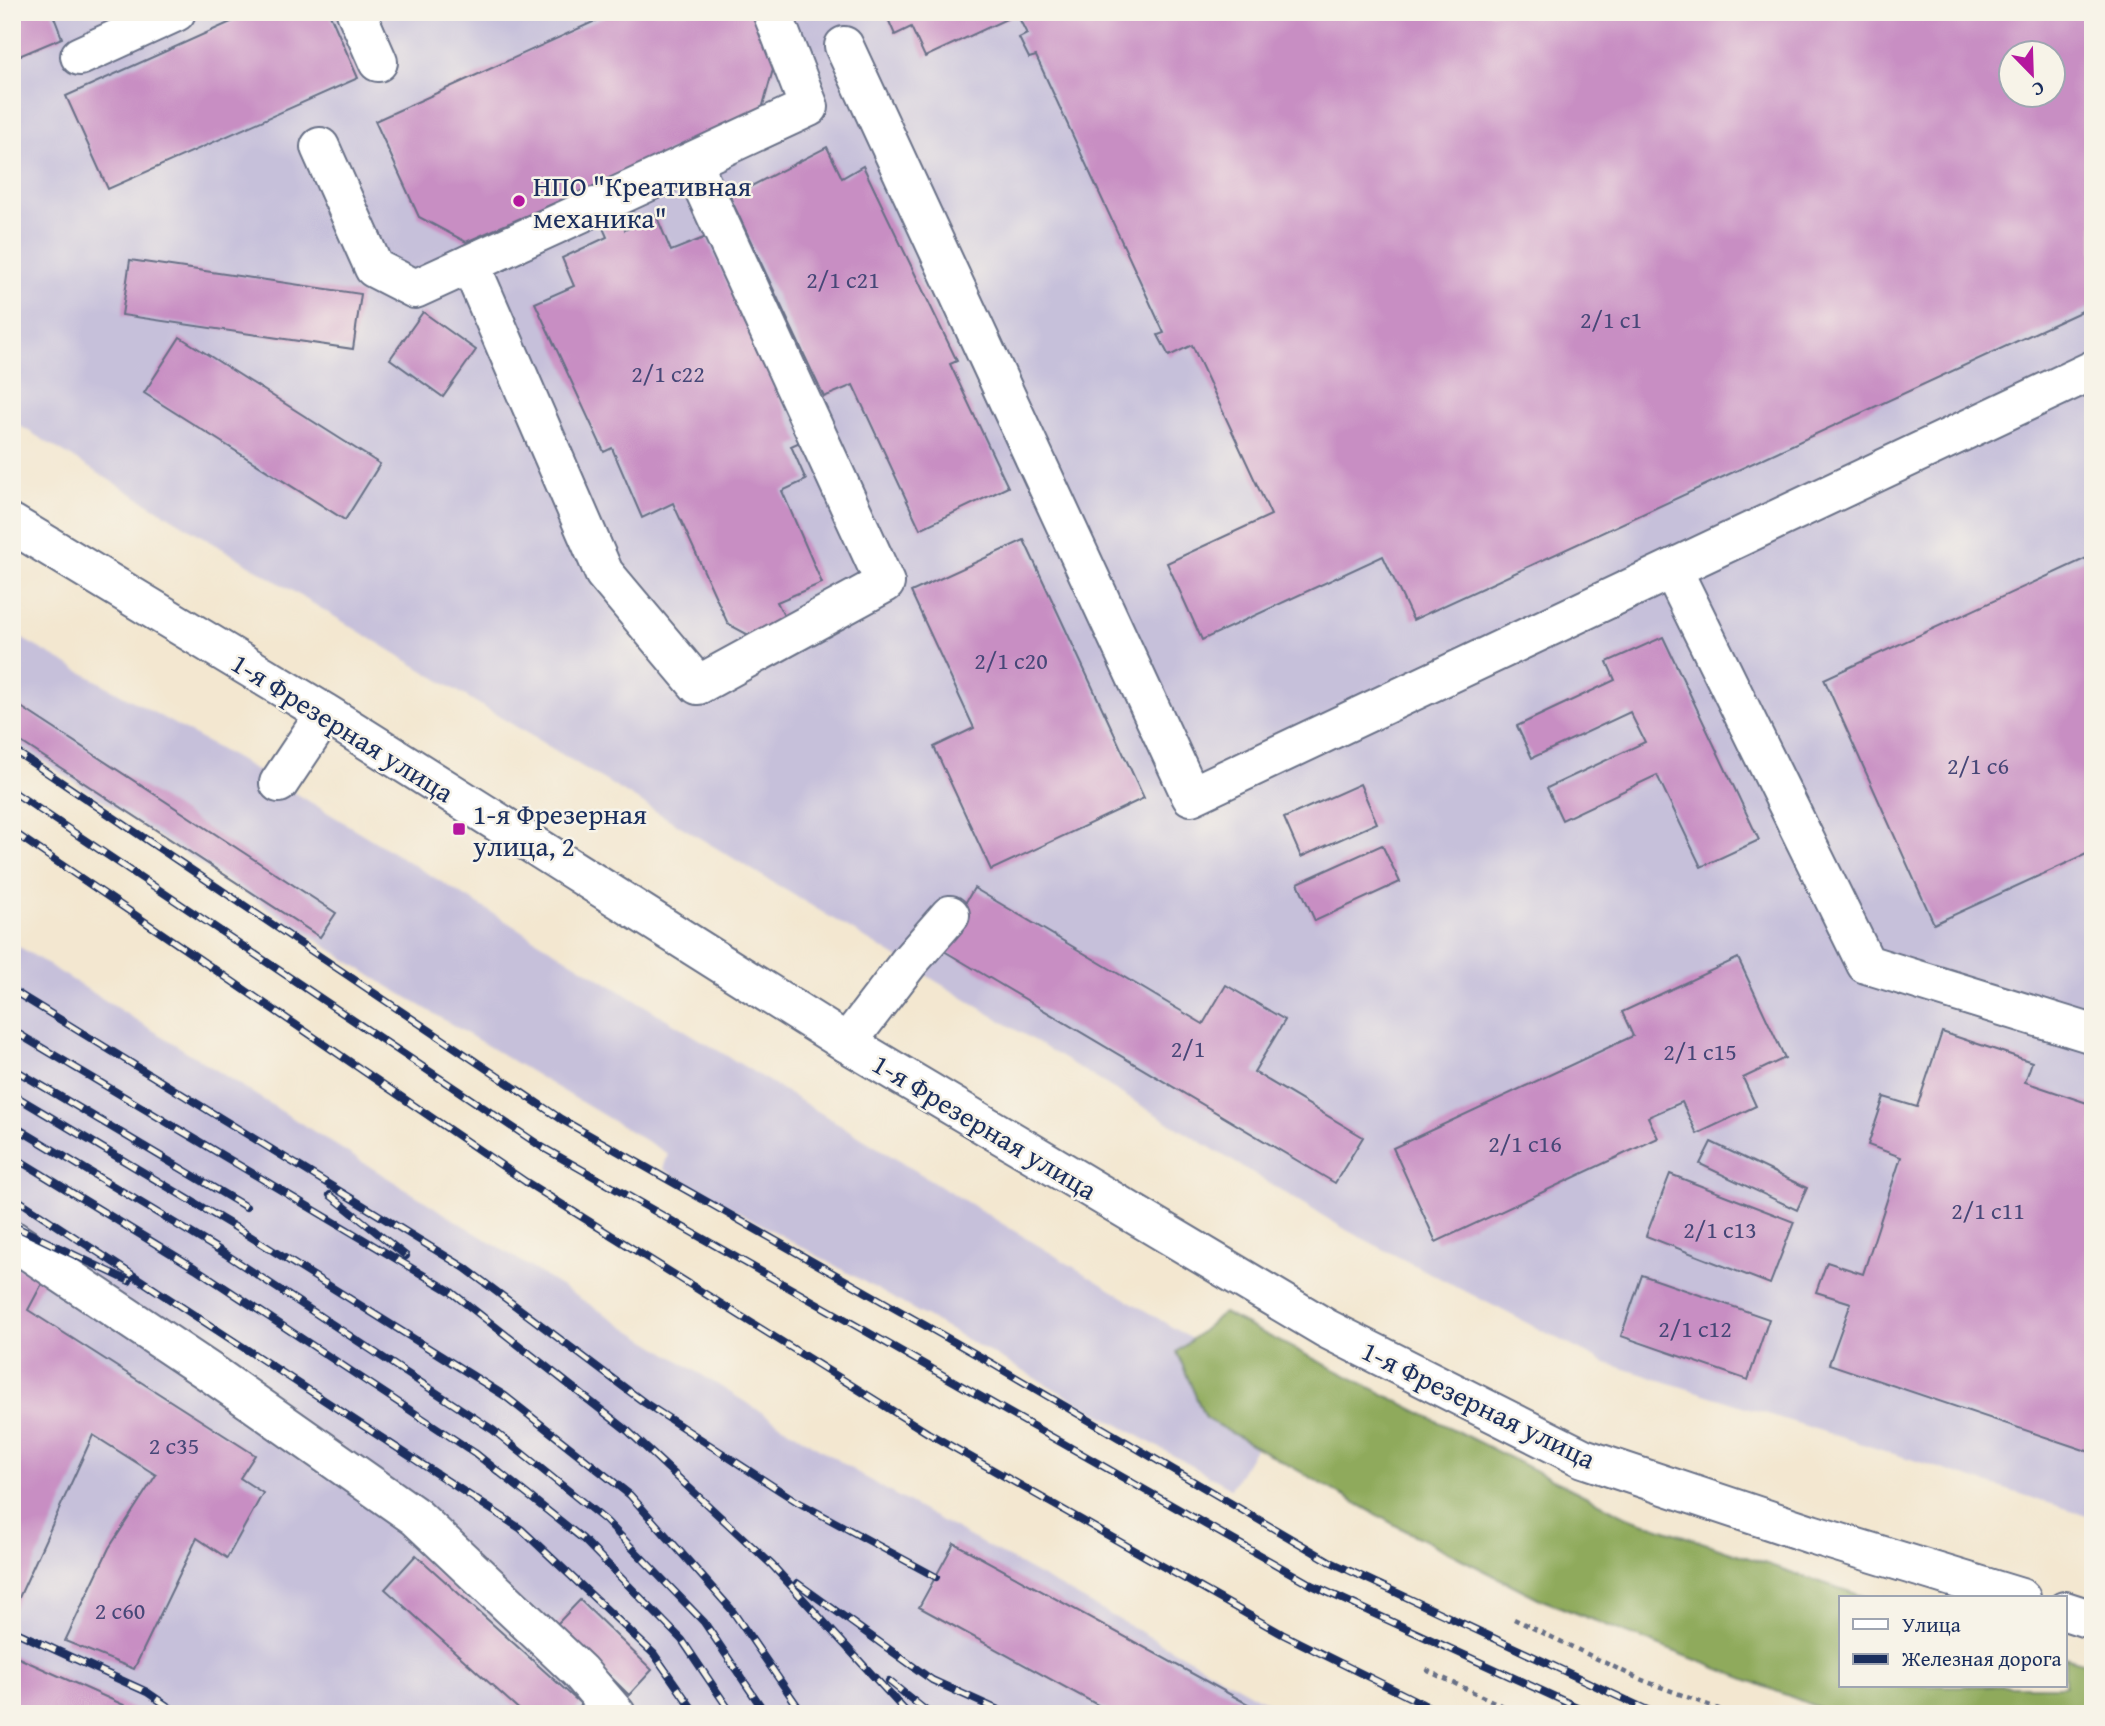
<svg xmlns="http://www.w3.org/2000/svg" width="2105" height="1726" viewBox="0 0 2105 1726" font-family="'Gentium Book Plus',serif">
	<rect width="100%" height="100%" fill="#f7f3e8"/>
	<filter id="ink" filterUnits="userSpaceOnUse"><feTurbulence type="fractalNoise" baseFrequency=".0143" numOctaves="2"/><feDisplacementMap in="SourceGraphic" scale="14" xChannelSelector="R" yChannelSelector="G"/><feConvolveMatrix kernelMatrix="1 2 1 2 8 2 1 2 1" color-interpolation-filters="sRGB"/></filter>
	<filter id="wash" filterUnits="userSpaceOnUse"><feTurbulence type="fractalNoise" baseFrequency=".00686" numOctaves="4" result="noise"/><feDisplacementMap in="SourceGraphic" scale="28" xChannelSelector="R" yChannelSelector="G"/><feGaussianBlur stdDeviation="1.57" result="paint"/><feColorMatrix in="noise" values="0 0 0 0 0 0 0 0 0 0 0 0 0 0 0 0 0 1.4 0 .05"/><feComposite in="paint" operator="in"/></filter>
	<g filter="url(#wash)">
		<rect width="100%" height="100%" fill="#f3e7d0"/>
		<g fill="#c6c0da" fill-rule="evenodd">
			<path d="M12 12H2093V1517L1603 1362 1348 1231 12 421ZM2010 52H2052V94H2010Z"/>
			<polygon points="12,633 279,783 1287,1397 1231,1488 663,1169 668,1154 376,979 12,741"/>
			<polygon points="12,942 879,1486 1288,1714 12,1714"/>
		</g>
		<polygon fill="#8faa5c" stroke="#556c5d" stroke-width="2" points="1223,1313 1627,1517 1868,1598 1841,1598 1841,1686 2065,1686 2065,1657 2093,1665 2093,1714 1835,1714 1542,1600 1397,1526 1205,1418 1177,1352"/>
		<g id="blocks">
			<g fill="#c88ec3" fill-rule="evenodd">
				<polygon points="12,12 52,12 62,38 12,59"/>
				<polygon points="253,12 329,12 358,78 108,189 66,96"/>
				<polygon points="615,12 757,12 777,55 762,109 604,181 625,230 656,215 671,251 706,237 800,442 791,446 806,480 782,491 822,583 777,602 788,624 754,638 728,624 673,503 642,518 612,448 604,452 535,303 574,286 562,258 607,237 586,189 466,242 419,217 375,121"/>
				<path d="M885 12H2093V306L1413 620 1383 556 1202 640 1167 563 1271 515 1192 345 1169 356 1158 335 1164 333 1036 56 1029 58 1019 38 1027 34 1017 14 925 57 911 27 895 35ZM2010 52H2052V94H2010Z"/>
				<polygon points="827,147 842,178 863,166 957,361 950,364 1008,487 920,529 853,385 824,397 730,197"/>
				<polygon points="130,260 361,294 353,349 122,315"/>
				<polygon points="423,312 476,350 443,397 390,359"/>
				<polygon points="180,337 380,464 345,520 144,393"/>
				<polygon points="1024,540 1144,798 991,870 934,747 974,728 911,592"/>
				<polygon points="2093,555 2093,851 1934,924 1824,679"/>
				<polygon points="1663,637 1759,840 1701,867 1657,775 1562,820 1547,788 1645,742 1630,712 1532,758 1517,726 1615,680 1607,662"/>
				<polygon points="12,701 336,913 320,937 12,736"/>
				<polygon points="1360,784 1377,823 1301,857 1284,818"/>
				<polygon points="1382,845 1400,882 1315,921 1298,883"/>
				<polygon points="974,888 1203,1024 1226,985 1285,1020 1254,1072 1363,1137 1335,1183 939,948"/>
				<polygon points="1738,958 1785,1058 1743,1078 1756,1106 1697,1134 1682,1102 1648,1117 1658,1138 1436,1242 1393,1148 1633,1036 1622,1012"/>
				<polygon points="1942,1032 2032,1062 2025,1082 2093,1105 2093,1453 1829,1364 1851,1303 1816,1292 1827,1262 1863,1274 1901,1157 1868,1145 1884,1097 1917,1107"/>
				<polygon points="1711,1142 1807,1188 1797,1210 1700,1164"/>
				<polygon points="1670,1174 1794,1222 1770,1284 1646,1236"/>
				<polygon points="12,1265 44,1280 28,1310 255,1455 240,1478 263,1493 227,1558 197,1538 134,1669 65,1641 109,1548 156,1475 93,1435 12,1613"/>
				<polygon points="1642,1275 1769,1319 1748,1380 1621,1336"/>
				<polygon points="954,1543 1266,1714 1114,1714 919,1607"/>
				<polygon points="416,1555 581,1704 572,1714 524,1714 385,1589"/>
				<polygon points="580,1600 652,1670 629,1695 557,1624"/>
				<polygon points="12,1655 135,1710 133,1714 12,1714"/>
			</g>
		</g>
	</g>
	<g filter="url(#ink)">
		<use href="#blocks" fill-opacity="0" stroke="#676f86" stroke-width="2"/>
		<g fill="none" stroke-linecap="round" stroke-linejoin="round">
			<defs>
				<g id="minor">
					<polyline points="356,12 378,62"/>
					<polyline points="844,46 1191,796 2093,370"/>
					<polyline points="80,56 176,12"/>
					<polyline points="320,147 374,268 415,289 594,207"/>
					<polyline points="611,199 809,107 772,12"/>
					<polyline points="470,264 604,573 698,685 885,583 692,163"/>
					<polyline points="12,524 328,715 847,1043 1327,1329 1583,1458 1811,1534 2021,1598"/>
					<polyline points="1672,569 1866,964 2093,1034"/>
					<polyline points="279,783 325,714"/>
					<polyline points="847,1043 909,962 950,915"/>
					<polyline points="12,1240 214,1375 416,1517 579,1671 616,1714"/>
					<polyline points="2065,1611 2093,1620"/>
				</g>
			</defs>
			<use href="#minor" stroke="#676f86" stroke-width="42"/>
			<g stroke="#676f86" stroke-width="4.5" stroke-dasharray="5 5" stroke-linecap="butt">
				<polyline points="1514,1619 1637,1678 1732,1714"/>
				<polyline points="1426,1670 1520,1714"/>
			</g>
			<use href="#minor" stroke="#fff" stroke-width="38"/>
			<defs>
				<g id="rail">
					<polyline points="12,749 561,1119 986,1360 1331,1562 1656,1714"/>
					<polyline points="12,791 542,1147 1312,1585 1592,1714"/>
					<polyline points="12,831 526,1182 928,1433 1282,1634 1443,1714"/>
					<polyline points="12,990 465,1268 645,1403 796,1501 936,1577"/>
					<polyline points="12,1030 450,1291 628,1431 772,1565 908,1714"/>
					<polyline points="12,1068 246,1207"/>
					<polyline points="12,1094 240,1230 505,1396 630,1495 731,1609 803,1714"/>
					<polyline points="12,1125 224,1253 493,1430 605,1520 704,1622 766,1714"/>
					<polyline points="12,1156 195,1268 475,1453 583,1539 682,1640 732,1714"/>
					<polyline points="330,1195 406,1256"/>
					<polyline points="12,1196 521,1529 654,1654 696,1714"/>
					<polyline points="12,1225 129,1281"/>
					<polyline points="797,1583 932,1680 1007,1714"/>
					<polyline points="12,1630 147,1692 179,1714"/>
					<polyline points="889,1681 930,1714"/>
				</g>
			</defs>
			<use href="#rail" stroke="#1b2f5e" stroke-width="8"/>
			<use href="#rail" stroke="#f7f3e8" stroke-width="5" stroke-dasharray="16" stroke-linecap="butt"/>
		</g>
	</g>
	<g fill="#b5179e" stroke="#f7f3e8" stroke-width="2.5">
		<circle cx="519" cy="201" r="7"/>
		<rect x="452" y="822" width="14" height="14" rx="3.5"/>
	</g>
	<g text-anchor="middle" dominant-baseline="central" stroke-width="5" stroke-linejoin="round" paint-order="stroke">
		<g font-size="24" fill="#464777">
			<text x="843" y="279">2/1 c21</text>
			<text x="1611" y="319">2/1 с1</text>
			<text x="668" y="373">2/1 c22</text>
			<text x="1011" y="660">2/1 c20</text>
			<text x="1978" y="765">2/1 с6</text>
			<text x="1188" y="1048">2/1</text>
			<text x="1700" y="1051">2/1 с15</text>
			<text x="1525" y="1143">2/1 с16</text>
			<text x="1988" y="1210">2/1 с11</text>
			<text x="1720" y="1229">2/1 с13</text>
			<text x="1695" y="1328">2/1 с12</text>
			<text x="174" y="1445">2 с35</text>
			<text x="120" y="1610">2 с60</text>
		</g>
		<g font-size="28" fill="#1b2f5e" stroke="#f7f3e8" text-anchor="start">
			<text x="533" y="185">НПО "Креативная<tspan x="533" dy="32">механика"</tspan></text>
			<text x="473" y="813">1-я Фрезерная<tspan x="473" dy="32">улица, 2</tspan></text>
		</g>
		<g font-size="28" fill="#1b2f5e" stroke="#f7f3e8">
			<text transform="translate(343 727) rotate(32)">1-я Фрезерная улица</text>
			<text transform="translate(985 1126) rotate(31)">1-я Фрезерная улица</text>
			<text transform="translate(1479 1404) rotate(26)">1-я Фрезерная улица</text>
		</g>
	</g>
	<rect width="2105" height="1726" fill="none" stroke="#f7f3e8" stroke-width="42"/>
	<rect x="1839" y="1596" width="228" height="91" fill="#f7f3e8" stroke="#9fa5b1" stroke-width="2"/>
	<rect x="1853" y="1619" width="35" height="10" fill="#ffffff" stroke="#9fa5b1" stroke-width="2"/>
	<text x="1902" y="1632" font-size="21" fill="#1b2f5e">Улица</text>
	<rect x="1853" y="1654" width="35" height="10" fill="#1b2f5e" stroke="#9fa5b1" stroke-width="2"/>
	<text x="1902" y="1666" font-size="21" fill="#1b2f5e">Железная дорога</text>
	<g transform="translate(2032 74) rotate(157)"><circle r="33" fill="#f7f3e8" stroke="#9fa5b1" stroke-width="2"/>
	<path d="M0-5L12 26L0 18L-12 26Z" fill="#b5179e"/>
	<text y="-10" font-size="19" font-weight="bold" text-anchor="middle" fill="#1b2f5e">С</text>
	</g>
</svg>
